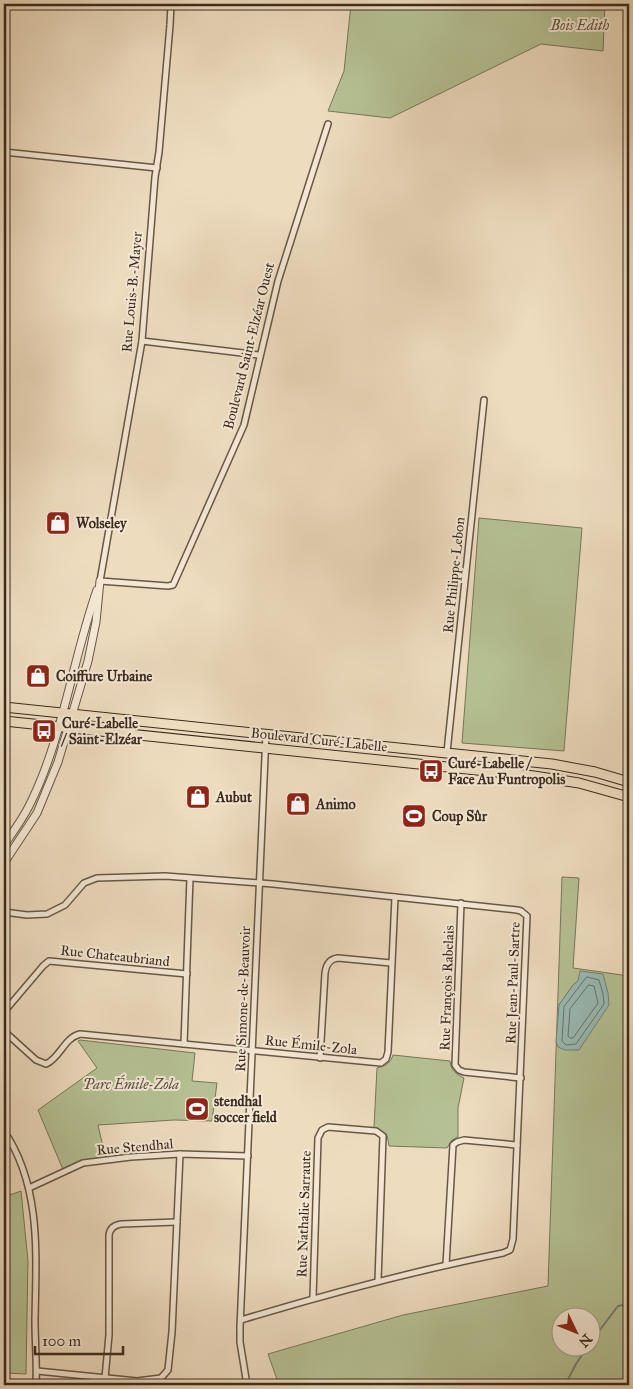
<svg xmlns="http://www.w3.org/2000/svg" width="633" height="1389" viewBox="0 0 633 1389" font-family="'IM FELL Great Primer',serif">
	<rect width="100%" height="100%" fill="#eedcbf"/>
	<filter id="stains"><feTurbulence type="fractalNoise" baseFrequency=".004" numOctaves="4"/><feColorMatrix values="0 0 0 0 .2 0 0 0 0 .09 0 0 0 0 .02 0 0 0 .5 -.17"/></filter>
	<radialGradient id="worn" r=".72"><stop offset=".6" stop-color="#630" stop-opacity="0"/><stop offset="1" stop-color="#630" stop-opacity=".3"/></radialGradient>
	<g fill="#b5c194" stroke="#78765a" fill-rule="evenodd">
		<polygon points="351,4 605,4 603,51 541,44 390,118 328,111 344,71"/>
		<polygon points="479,518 582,528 564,751 462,743"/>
		<path d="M562 877 579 878 573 968 629 976V1385H279L268 1354 403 1315 548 1286ZM578 981 587 1037 579 1049 559 1005 573 985ZM560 1316H590V1346H560Z"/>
		<polygon points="80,1040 195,1053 192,1081 217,1083 212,1121 174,1120 98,1125 106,1160 83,1163 64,1172 38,1110 97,1068 78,1041"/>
		<path d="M393 1055 450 1061C451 1071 456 1074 464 1078L458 1108V1137L452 1140 447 1148 389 1146 387 1135 374 1127 377 1068C385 1066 390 1064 393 1055Z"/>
		<polygon points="21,1191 28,1261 26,1374 4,1373 4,1197"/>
	</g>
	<polygon fill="#99bbb5" stroke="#738179" points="580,971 603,974 608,993 609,1005 579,1050 565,1050 558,1047 556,1042 559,1005 573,985 578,981"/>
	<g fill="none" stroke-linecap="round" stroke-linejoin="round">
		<g stroke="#6a736a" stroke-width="1">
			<polygon points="587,977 599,980 603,994 604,1004 576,1044 566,1045 562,1041 564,1007"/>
			<polygon points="589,985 594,986 598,1003 573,1038 570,1038 568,1036 570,1009"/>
		</g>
		<g stroke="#738179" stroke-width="2">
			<polyline points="590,1343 618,1306 623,1305 629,1308"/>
			<polyline points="565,1385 576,1364 588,1346"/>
		</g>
		<defs>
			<g id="minor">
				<polyline points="171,4 170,25 159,152 155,177 142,341 100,581 168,586 173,585 174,583 244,425 278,281 328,124"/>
				<polyline points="4,152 157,168"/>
				<polyline points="142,341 259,355"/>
				<polyline points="447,752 484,400"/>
				<polyline points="461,903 455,1065 459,1070 464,1072 521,1078"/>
				<path d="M4 912 27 915 47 914 65 905 84 883 97 878 165 876 273 884 517 910 521 911 527 916 513 1239 510 1250 503 1253C414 1271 327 1294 241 1320"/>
				<polyline points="4,1012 43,966 49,961 187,974"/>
				<path d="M4 1031 36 1060 46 1064C60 1058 64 1038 80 1034L381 1063 386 1059 388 1052 395 897"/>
				<polyline points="184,1044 190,878"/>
				<path d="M320 1058 325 973C326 965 329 959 338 958L391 963"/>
				<path d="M4 1131C42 1187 36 1256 35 1320 35 1342 37 1364 36 1385"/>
				<polyline points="29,1188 83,1163 131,1157 180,1154 248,1156"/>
				<polyline points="446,1265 453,1145 457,1142 464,1140 517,1145"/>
				<polyline points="313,1298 318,1138 322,1130 328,1127 376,1131 383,1136 378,1281"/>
				<polyline points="37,1371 137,1381 161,1378 168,1370 172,1332 180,1154"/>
				<path d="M105 1378 109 1335V1235C110 1228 114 1225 121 1224L177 1222"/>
				<polyline points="247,1385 240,1342 240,1327 266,734"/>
			</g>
			<g id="tertiary">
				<path d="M4 845C13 832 22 820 29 806 63 739 72 661 97 590"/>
				<polyline points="4,863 37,813 58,762 88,661 96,622 100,581"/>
			</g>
			<g id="primary">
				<polyline points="4,707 552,764 595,772 629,782"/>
				<polyline points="4,721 534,776 579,783 629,797"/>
			</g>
		</defs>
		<use href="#minor" stroke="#675747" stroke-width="8"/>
		<use href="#tertiary" stroke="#675747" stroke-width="9"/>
		<use href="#primary" stroke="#3a2b1f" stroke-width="11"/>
		<use href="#minor" stroke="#f4e8d5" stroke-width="5"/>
		<use href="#tertiary" stroke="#f4e8d5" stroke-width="7"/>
		<use href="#primary" stroke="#eedcbf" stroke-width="9"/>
	</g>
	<defs>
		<symbol id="shop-square" viewBox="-11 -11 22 22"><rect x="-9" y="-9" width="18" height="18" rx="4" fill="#8f2418" stroke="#f4e8d5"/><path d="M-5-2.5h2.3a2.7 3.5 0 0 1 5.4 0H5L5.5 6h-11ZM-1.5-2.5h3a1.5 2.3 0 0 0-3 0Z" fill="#fff"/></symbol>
		<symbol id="bus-square" viewBox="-11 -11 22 22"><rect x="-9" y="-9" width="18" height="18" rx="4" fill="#8f2418" stroke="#f4e8d5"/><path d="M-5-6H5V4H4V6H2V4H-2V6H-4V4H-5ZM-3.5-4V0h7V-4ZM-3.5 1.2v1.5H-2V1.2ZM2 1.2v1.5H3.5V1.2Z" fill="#fff"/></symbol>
		<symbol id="stadium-square" viewBox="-11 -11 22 22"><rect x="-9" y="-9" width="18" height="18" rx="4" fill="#8f2418" stroke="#f4e8d5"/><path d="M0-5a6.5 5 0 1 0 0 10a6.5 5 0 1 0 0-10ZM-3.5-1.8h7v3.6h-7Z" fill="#fff"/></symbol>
	</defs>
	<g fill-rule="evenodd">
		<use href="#shop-square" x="44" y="509" width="28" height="28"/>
		<use href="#shop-square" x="24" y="662" width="28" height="28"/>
		<use href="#bus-square" x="30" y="717" width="28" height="28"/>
		<use href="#bus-square" x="417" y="757" width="28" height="28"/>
		<use href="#shop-square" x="184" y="783" width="28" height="28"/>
		<use href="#shop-square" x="284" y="790" width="28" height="28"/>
		<use href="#stadium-square" x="400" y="802" width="28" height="28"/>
		<use href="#stadium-square" x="183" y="1095" width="28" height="28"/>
	</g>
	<g text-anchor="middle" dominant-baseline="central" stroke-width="4" stroke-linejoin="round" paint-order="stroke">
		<g font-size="14" font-style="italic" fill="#59503c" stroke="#f4e8d5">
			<text x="580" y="25">Bois Edith</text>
			<text x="131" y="1084">Parc Émile-Zola</text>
		</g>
		<g font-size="14" fill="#3a2b1f" stroke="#f4e8d5">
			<text transform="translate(132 292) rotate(-85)">Rue Louis-B.-Mayer</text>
			<text transform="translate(249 346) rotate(-76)">Boulevard Saint-Elzéar Ouest</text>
			<text transform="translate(454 575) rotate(-84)">Rue Philippe-Lebon</text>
			<text transform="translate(319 740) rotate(6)">Boulevard Curé-Labelle</text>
			<text transform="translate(115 956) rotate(6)">Rue Chateaubriand</text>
			<text transform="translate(513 983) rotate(-88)">Rue Jean-Paul-Sartre</text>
			<text transform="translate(447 988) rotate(-88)">Rue François Rabelais</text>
			<text transform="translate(243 999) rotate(-88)">Rue Simone-de-Beauvoir</text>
			<text transform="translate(311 1045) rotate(6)">Rue Émile-Zola</text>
			<text transform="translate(135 1147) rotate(-5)">Rue Stendhal</text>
			<text transform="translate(304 1214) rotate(-88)">Rue Nathalie Sarraute</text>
		</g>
		<g font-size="14" font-weight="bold" fill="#3a2b1f" stroke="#f4e8d5" text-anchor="start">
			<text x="76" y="523">Wolseley</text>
			<text x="56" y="676">Coiffure Urbaine</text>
			<text x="62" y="723">Curé-Labelle<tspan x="62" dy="16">/ Saint-Elzéar</tspan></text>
			<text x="448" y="763">Curé-Labelle /<tspan x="448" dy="16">Face Au Funtropolis</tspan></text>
			<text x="216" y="797">Aubut</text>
			<text x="316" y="804">Animo</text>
			<text x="432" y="816">Coup Sûr</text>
			<text x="214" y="1101">stendhal<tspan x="214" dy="16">soccer field</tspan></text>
		</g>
	</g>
	<rect width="633" height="1389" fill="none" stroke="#eedcbf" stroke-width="20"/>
	<rect x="5" y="5" width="623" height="1379" fill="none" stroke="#3a2b1f" stroke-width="2.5"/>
	<rect x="10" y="10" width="613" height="1369" fill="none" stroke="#3a2b1f"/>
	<g transform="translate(576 1332) rotate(133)"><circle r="24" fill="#f4e8d5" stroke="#aa9c8c"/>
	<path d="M0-4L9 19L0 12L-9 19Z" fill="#8f2418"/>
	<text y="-8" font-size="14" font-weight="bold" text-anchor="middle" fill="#3a2b1f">N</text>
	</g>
	<path d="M35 1346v8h88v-8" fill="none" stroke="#3a2b1f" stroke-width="2.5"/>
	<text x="42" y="1346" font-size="15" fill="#3a2b1f" stroke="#f4e8d5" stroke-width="4" paint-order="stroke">100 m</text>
	<rect width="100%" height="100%" filter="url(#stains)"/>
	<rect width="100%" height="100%" fill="url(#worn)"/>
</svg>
